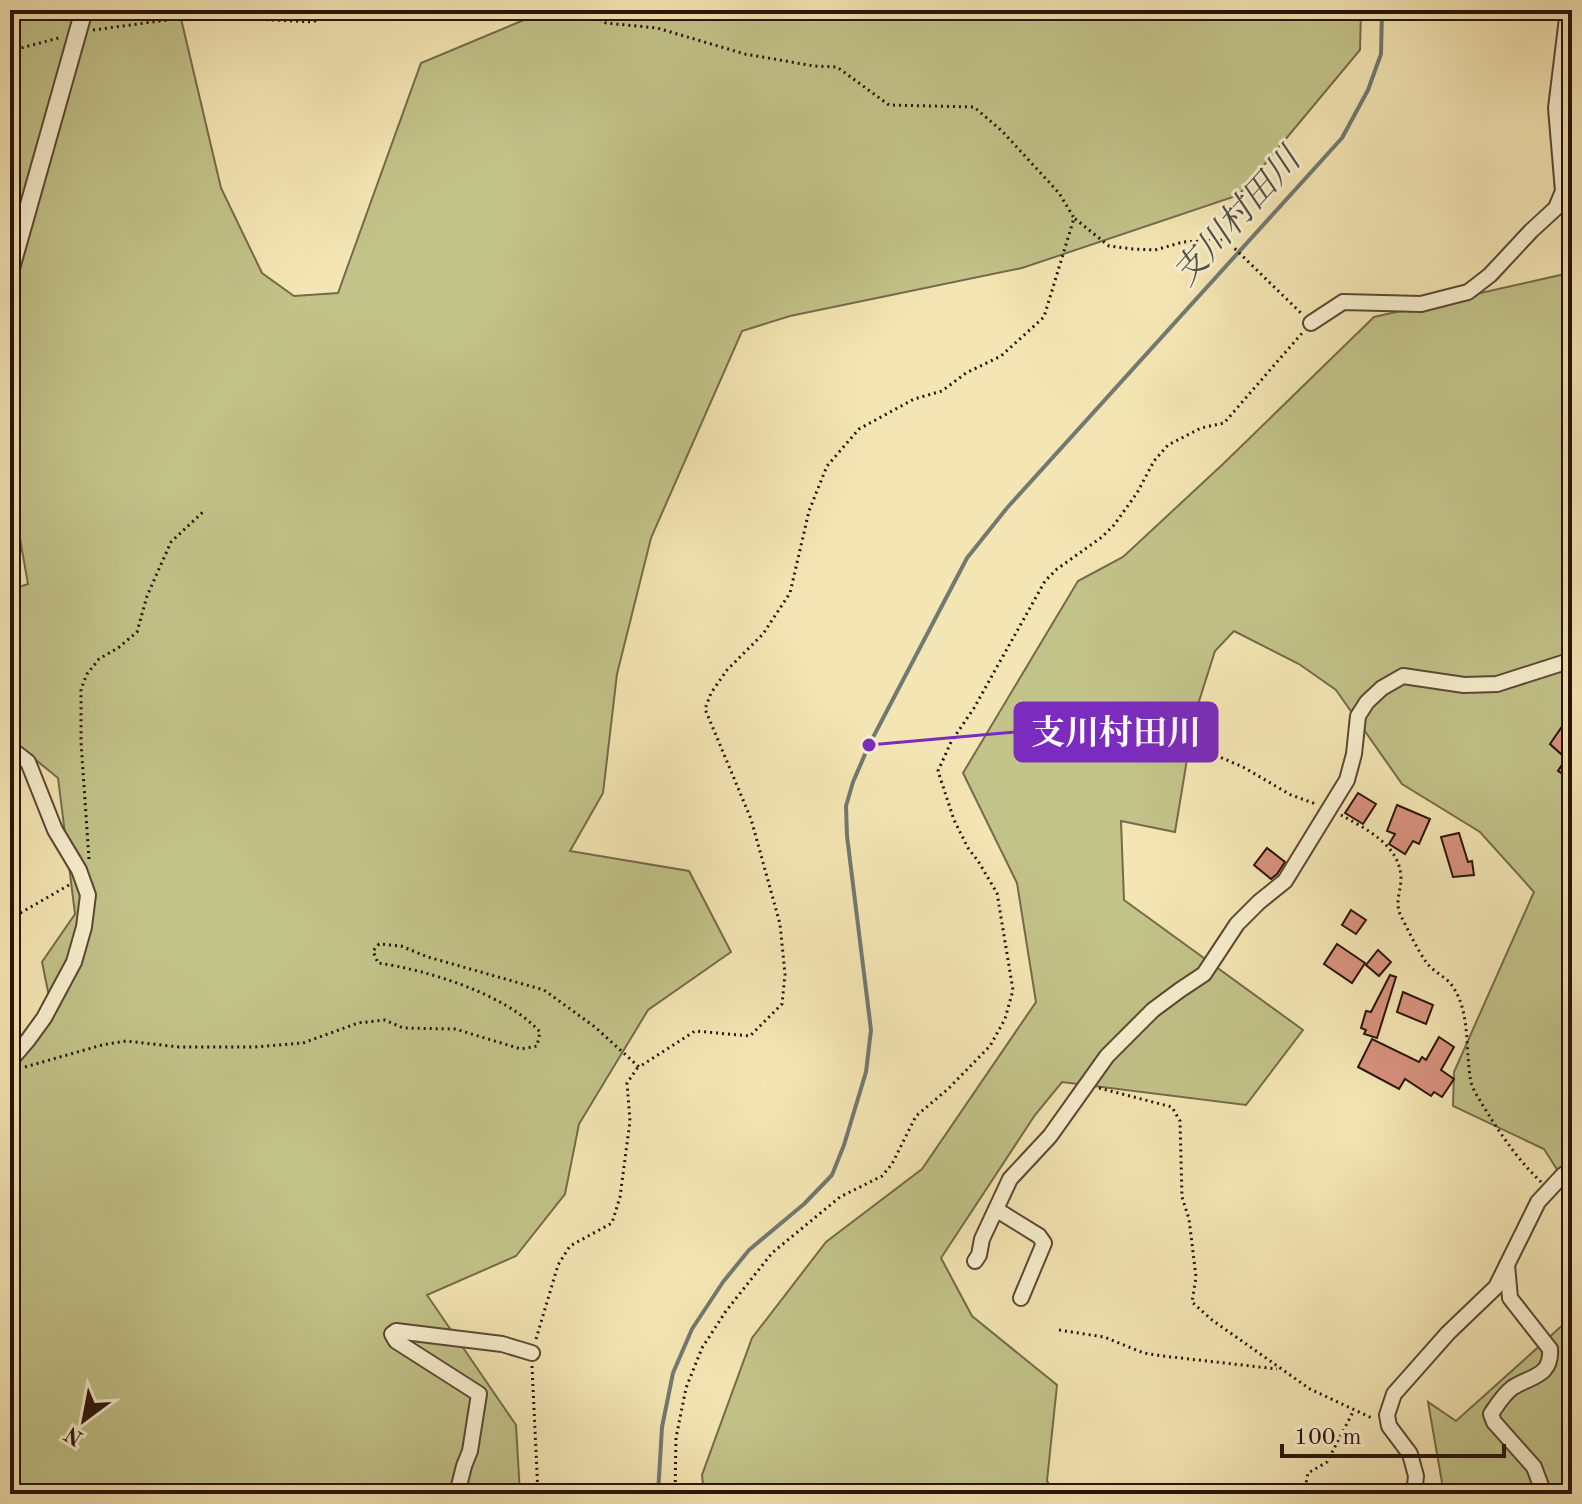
<svg xmlns="http://www.w3.org/2000/svg" width="1582" height="1504" viewBox="0 0 1582 1504" font-family="'Old Standard TT','Noto Serif JP',serif">
	<rect width="100%" height="100%" fill="#f4e6b4"/>
	<filter id="stains"><feTurbulence type="fractalNoise" baseFrequency=".0025" numOctaves="4"/><feColorMatrix values="0 0 0 0 .2 0 0 0 0 .09 0 0 0 0 .02 0 0 0 .5 -.17"/></filter>
	<radialGradient id="worn" r=".72"><stop offset=".6" stop-color="#630" stop-opacity="0"/><stop offset="1" stop-color="#630" stop-opacity=".3"/></radialGradient>
	<g fill="#c2c389" stroke="#756a4a" stroke-width="2">
		<polygon points="10,10 179,10 221,188 262,273 294,296 338,293 421,63 548,10 1361,10 1360,50 1239,195 1022,268 790,316 742,331 651,538 617,674 603,793 570,851 689,871 731,952 648,1010 579,1124 565,1194 516,1256 427,1295 516,1425 520,1494 10,1494 10,1056 53,1016 42,962 75,914 58,778 10,739 10,590 28,584 16,516 10,515"/>
		<polygon points="1565,274 1572,287 1572,1193 1544,1149 1453,1106 1454,1072 1534,892 1480,832 1402,784 1336,690 1299,664 1234,631 1215,651 1194,717 1175,832 1121,821 1124,900 1303,1030 1246,1105 1062,1082 1035,1115 941,1258 972,1316 1057,1385 1047,1481 1056,1494 704,1494 702,1475 752,1338 826,1242 922,1169 1036,1002 1017,883 963,773 1078,581 1123,557 1223,464 1374,317"/>
		<polygon points="1572,1299 1572,1494 1444,1494 1428,1402 1456,1421 1565,1323"/>
	</g>
	<g fill="none" stroke-linecap="round" stroke-linejoin="round">
		<polyline stroke="#717972" stroke-width="4" points="658,1494 662,1427 673,1373 692,1329 723,1282 749,1250 804,1204 832,1175 844,1145 866,1072 871,1030 847,836 846,806 853,782 869,745 967,558 1007,508 1342,138 1368,90 1381,54 1382,10"/>
	</g>
	<g fill="#d9927e" stroke="#28120a" stroke-width="2">
		<polygon points="1563,725 1572,734 1572,740 1561,754 1550,744"/>
		<polygon points="1572,749 1572,780 1558,771"/>
		<polygon points="1358,793 1376,804 1363,824 1345,813"/>
		<polygon points="1397,805 1430,819 1419,844 1413,841 1405,854 1389,844 1395,834 1387,831"/>
		<polygon points="1459,833 1468,862 1472,861 1474,875 1453,877 1441,837"/>
		<polygon points="1267,848 1285,862 1277,874 1271,879 1254,865"/>
		<polygon points="1351,910 1366,920 1356,934 1342,925"/>
		<polygon points="1337,944 1365,963 1352,983 1324,964"/>
		<polygon points="1378,950 1391,962 1379,976 1366,965"/>
		<polygon points="1390,975 1396,977 1377,1038 1364,1034 1366,1030 1361,1028 1366,1011 1371,1012"/>
		<polygon points="1403,992 1433,1005 1426,1024 1397,1012"/>
		<polygon points="1439,1037 1454,1047 1441,1070 1454,1079 1442,1097 1434,1092 1431,1096 1405,1079 1399,1089 1358,1067 1372,1039 1419,1062 1422,1057 1426,1060"/>
	</g>
	<g fill="none" stroke-linecap="round" stroke-linejoin="round">
		<defs>
			<g id="minor">
				<polyline points="1311,323 1343,302 1421,304 1468,292 1490,275 1531,231 1556,208 1563,191 1556,108 1568,10"/>
				<polyline points="10,748 28,762 55,830 79,870 88,895 84,927 74,962 44,1018 28,1040 10,1061"/>
				<polyline points="997,1210 1039,1236 1044,1243 1021,1298"/>
				<polyline points="975,1261 979,1255 982,1239 1010,1179 1050,1136 1107,1056 1153,1010 1180,990 1204,974 1237,924 1259,902 1285,881 1347,780 1354,754 1358,716 1367,702 1382,688 1403,676 1464,685 1497,684 1572,660"/>
				<path d="M1507 1265 1510 1298 1550 1349C1552 1377 1530 1376 1512 1388 1503 1395 1497 1405 1491 1414L1494 1422 1534 1467 1544 1494"/>
				<polyline points="457,1494 464,1466 470,1451 479,1394 396,1341 392,1334 396,1331 502,1344 532,1353"/>
				<polyline points="1414,1494 1416,1476 1410,1454 1389,1426 1387,1415 1394,1394 1448,1333 1496,1287 1538,1202 1563,1175 1572,1169"/>
			</g>
			<polyline id="tertiary" points="10,272 84,10"/>
		</defs>
		<use href="#minor" stroke="#5b4734" stroke-width="18"/>
		<use href="#tertiary" stroke="#5b4734" stroke-width="20"/>
		<g stroke="#28120a" stroke-width="3" stroke-dasharray="2 4" stroke-linecap="butt">
			<polyline points="584,10 606,23 657,28 745,54 814,66 837,67 889,105 974,107 1002,131 1059,193 1074,218"/>
			<polyline points="93,30 175,19 213,17 314,22 328,10"/>
			<polyline points="10,51 62,37"/>
			<polyline points="1199,748 1243,767 1291,795 1316,804"/>
			<path d="M1341 815C1366 829 1400 845 1401 878 1401 891 1395 901 1400 914 1407 928 1417 949 1426 962 1433 972 1447 977 1453 987 1471 1013 1465 1053 1471 1082 1473 1090 1478 1097 1482 1104 1499 1132 1517 1159 1541 1182"/>
			<polyline points="89,859 81,742 81,689 87,674 99,659 118,648 137,632 147,596 171,542 205,510"/>
			<polyline points="10,919 69,885"/>
			<path d="M25 1067 102 1045 126 1041 179 1047H255L303 1043 358 1023 385 1020 403 1028 455 1029 521 1049 537 1046 540 1032C506 994 427 970 378 963L373 951 379 944 401 946 428 957 544 990 595 1027 639 1067 695 1031 750 1036 782 1004 785 974 780 924 751 819 705 709 711 693 727 670 763 634 790 593 809 511 827 466 859 429 914 399 942 391 966 373 1001 356 1044 317 1074 218 1109 246 1133 249 1155 250 1183 242 1226 240 1303 315"/>
			<polyline points="1099,1088 1172,1107 1180,1121 1182,1197 1189,1219 1196,1277 1192,1302 1212,1320 1310,1389 1374,1419"/>
			<polyline points="1059,1330 1104,1337 1144,1353 1163,1356 1277,1369"/>
			<polyline points="536,1339 558,1265 570,1246 612,1223 620,1197 630,1121 627,1083 638,1067"/>
			<polyline points="532,1366 538,1494"/>
			<polyline points="675,1494 676,1438 686,1388 702,1348 726,1311 772,1253 840,1197 882,1176 892,1164 916,1116 948,1089 990,1046 1005,1019 1013,990 997,893 978,861 968,848 954,820 938,771 951,742 974,708 1045,581 1057,569 1102,537 1114,525 1137,493 1154,461 1168,445 1201,428 1224,423 1303,332"/>
			<polyline points="1304,1494 1308,1473 1327,1462 1354,1410"/>
		</g>
		<use href="#minor" stroke="#f8efce" stroke-width="14"/>
		<use href="#tertiary" stroke="#f8efce" stroke-width="16"/>
	</g>
	<g text-anchor="middle" dominant-baseline="central" stroke-width="6" stroke-linejoin="round" paint-order="stroke">
		<g font-size="34" font-style="italic" fill="#524e47" stroke="#f8efce">
			<text transform="translate(1238 218) rotate(-48)">支川村田川</text>
		</g>
	</g>
	<path fill="none" stroke="#7b2cbf" stroke-width="3" d="M869 745L1015 732"/>
	<circle fill="#7b2cbf" stroke="#f8efce" stroke-width="3" cx="869" cy="745" r="8"/>
	<rect fill="#7b2cbf" stroke="#7b2cbf" stroke-width="3" x="1015" y="703" width="202" height="58" rx="8"/>
	<g font-size="34" text-anchor="middle" font-weight="bold" fill="#fff">
		<text x="1116" y="744">支川村田川</text>
	</g>
	<rect width="1582" height="1504" fill="none" stroke="#f4e6b4" stroke-width="40"/>
	<rect x="12" y="12" width="1558" height="1480" fill="none" stroke="#28120a" stroke-width="4"/>
	<rect x="20" y="20" width="1542" height="1464" fill="none" stroke="#28120a" stroke-width="2"/>
	<g transform="translate(84 1420) rotate(212)" stroke="#f8efce" stroke-width="6" paint-order="stroke">
	<path d="M0-6L14 30L0 20L-14 30Z" fill="#28120a"/>
	<text y="-12" font-size="22" font-weight="bold" text-anchor="middle" fill="#28120a">N</text>
	</g>
	<path d="M1282 1444v12h222v-12" fill="none" stroke="#28120a" stroke-width="4"/>
	<text x="1294" y="1444" font-size="24" fill="#28120a" stroke="#f8efce" stroke-width="6" paint-order="stroke">100 m</text>
	<rect width="100%" height="100%" filter="url(#stains)"/>
	<rect width="100%" height="100%" fill="url(#worn)"/>
</svg>
